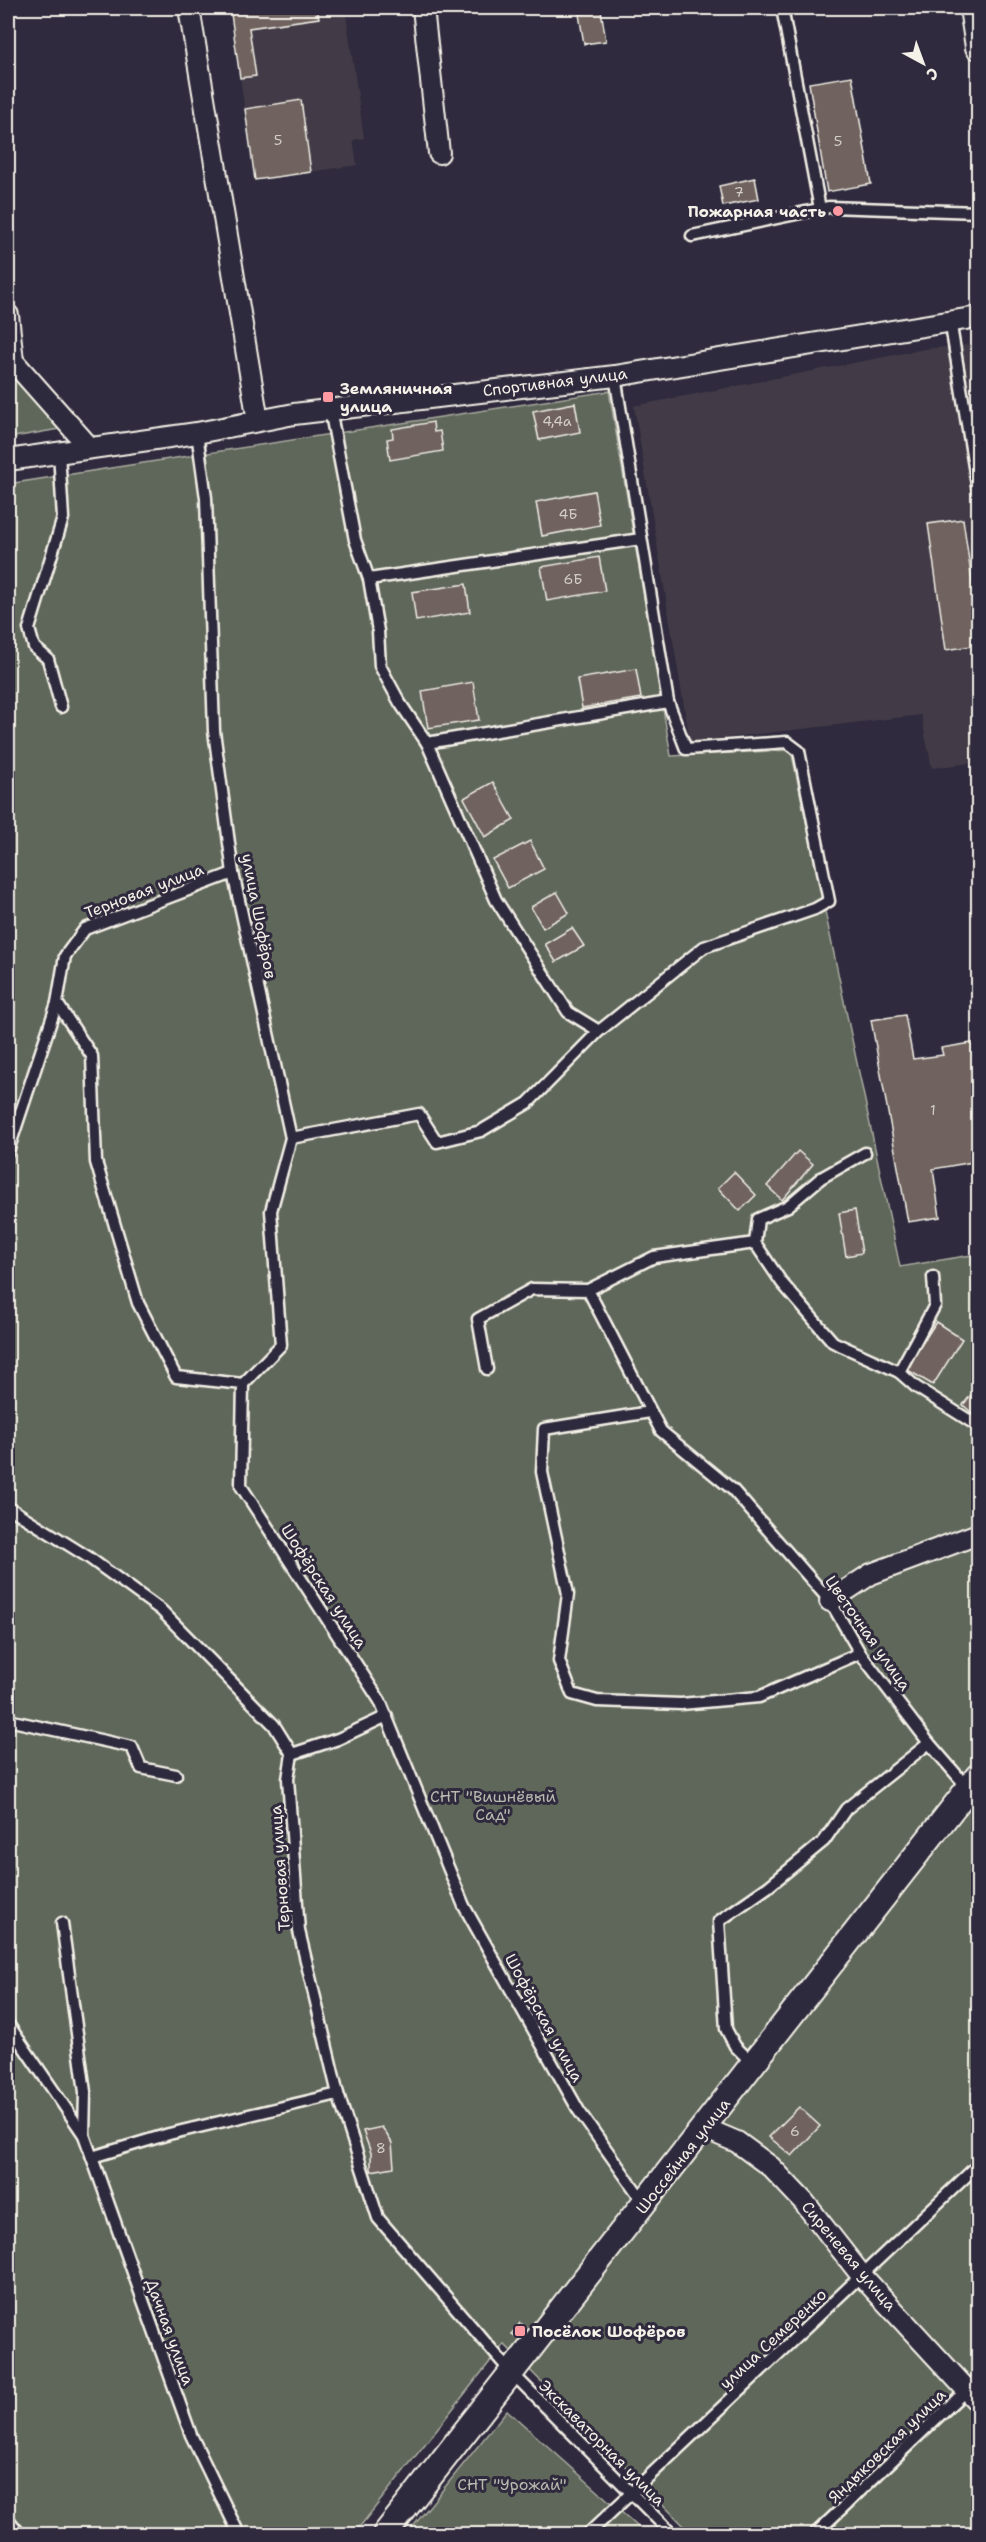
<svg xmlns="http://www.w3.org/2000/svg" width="986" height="2542" viewBox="0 0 986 2542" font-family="'Shantell Sans',sans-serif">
	<rect width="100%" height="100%" fill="#2f2a3d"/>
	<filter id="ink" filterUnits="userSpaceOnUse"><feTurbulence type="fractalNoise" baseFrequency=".0167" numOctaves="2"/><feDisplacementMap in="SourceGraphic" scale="12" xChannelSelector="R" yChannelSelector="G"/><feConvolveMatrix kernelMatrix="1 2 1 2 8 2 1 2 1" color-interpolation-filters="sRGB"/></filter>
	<g filter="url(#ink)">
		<g fill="#423b47">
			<polygon points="274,8 345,8 364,138 353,140 357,165 255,180 231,14"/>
			<polygon points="978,344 978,762 932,768 921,715 690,742 634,406 925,349"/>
		</g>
		<g fill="#5f665a" stroke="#aaaca1" stroke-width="1.5">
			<polygon points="8,362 65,428 8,438"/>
			<polygon points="609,391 671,756 791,750 900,1267 978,1254 978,2534 692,2534 504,2344 354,2534 8,2534 8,484"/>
			<polygon points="507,2410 646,2534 407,2534"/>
		</g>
		<g fill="#70635f" stroke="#f4f1e8" stroke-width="1.5">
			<polygon points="274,8 317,8 319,18 249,28 256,76 240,78 231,14"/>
			<polygon points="601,10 606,41 584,44 579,14"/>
			<polygon points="852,76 871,184 827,192 809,83"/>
			<polygon points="301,100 311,172 255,180 245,109"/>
			<polygon points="755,178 759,199 723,206 719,186"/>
			<polygon points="575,403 580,432 539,440 533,411"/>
			<polygon points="433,422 434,432 440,431 443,451 390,460 387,439 393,438 392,429"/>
			<polygon points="594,491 600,525 542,536 536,502"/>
			<polygon points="963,519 978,623 978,645 946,650 928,524"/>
			<polygon points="599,557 605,591 547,601 541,567"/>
			<polygon points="466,584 470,612 416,621 412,592"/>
			<polygon points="636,669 641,698 582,708 577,679"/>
			<polygon points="473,682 479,720 428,728 422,691"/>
			<polygon points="493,782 514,820 485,837 464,798"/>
			<polygon points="530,841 544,869 508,888 493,860"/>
			<polygon points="557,892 569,913 543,928 531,907"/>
			<polygon points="572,928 584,946 556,962 545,944"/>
			<polygon points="905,1015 913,1059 943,1055 941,1048 978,1042 978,1161 933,1169 940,1217 908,1222 871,1020"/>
			<polygon points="798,1151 813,1164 782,1200 767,1186"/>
			<polygon points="734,1172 756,1195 740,1211 718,1188"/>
			<polygon points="855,1210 862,1253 846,1256 839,1213"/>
			<polygon points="936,1322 962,1339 933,1385 906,1369"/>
			<polygon points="978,1386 978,1418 963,1405"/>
			<polygon points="799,2107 820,2126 792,2156 769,2137"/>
			<polygon points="382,2127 392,2143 394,2167 371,2171 371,2153 363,2131"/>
			<polygon points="520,2323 526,2327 517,2338 512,2334"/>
		</g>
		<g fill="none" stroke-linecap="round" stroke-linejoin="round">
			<defs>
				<g id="service">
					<polyline points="782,8 820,209"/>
					<polyline points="692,236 829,207 978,212"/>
					<polyline points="950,320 978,491"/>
					<polyline points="330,409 355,540 369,579 378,631 380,666 400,703 427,743 496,900 568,1012 599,1031"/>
					<polyline points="197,433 206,498 214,731 233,873 291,1138 271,1211 281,1345 243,1384"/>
					<polyline points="59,452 63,518 29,629 34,647 48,659 61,707"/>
					<polyline points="369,579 641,539"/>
					<polyline points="427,743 668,702"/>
					<polyline points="57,1003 92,1056 96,1162 138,1303 176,1377 243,1384 241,1486 380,1701 464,1906 579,2111 645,2204"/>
					<polyline points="291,1138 419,1114 437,1142 481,1131 528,1103 599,1031 704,947 815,909 829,901 799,751 787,742 686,749 668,702 615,376"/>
					<polyline points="8,1151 57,1003 65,956 85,929 233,873"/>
					<polyline points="755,1243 758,1219 788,1206 821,1178 865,1153"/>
					<polyline points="588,1290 661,1431 733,1490 830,1601 860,1653 929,1743 846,1809 824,1841 768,1887 719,1921 726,2029 735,2046 754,2065"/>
					<polyline points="487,1369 478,1319 532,1289 588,1290 654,1257 755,1243 782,1283 833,1342 899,1372 916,1387 978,1426"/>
					<polyline points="899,1372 935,1305 933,1277"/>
					<polyline points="650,1412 544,1429 542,1472 568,1594 559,1661 572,1694 597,1701 681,1704 759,1697 860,1653"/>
					<polyline points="8,1507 88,1557 161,1610 274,1725 292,1754 288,1779 299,1931 338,2094 378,2218 511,2372 672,2534"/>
					<polyline points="8,1720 132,1747 141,1768 176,1775"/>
					<polyline points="929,1743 968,1788"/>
					<polyline points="292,1754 338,1739 387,1716"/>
					<polyline points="62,1923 85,2092 84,2135"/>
					<polyline points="8,2024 84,2135 191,2435 239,2534"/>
					<polyline points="92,2157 169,2134 338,2094"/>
					<polyline points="8,2519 20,2534"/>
					<polyline points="588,2534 978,2165"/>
					<polyline points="815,2534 978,2379"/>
				</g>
				<g id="minor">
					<polyline points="189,8 258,421"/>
					<polyline points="423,8 439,153"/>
					<polyline points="8,315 13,361 89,447"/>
					<polyline points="8,460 197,433 294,414 615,376 978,317"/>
					<polyline points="830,1601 871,1574 978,1534"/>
					<polyline points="704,2128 737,2142 771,2167 804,2202 862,2276 978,2402"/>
				</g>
				<g id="tertiary">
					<polyline points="972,8 978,47"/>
					<polyline points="385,2534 978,1776"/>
				</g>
			</defs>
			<use href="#service" stroke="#f4f1e8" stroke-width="15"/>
			<use href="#minor" stroke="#f4f1e8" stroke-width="24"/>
			<use href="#tertiary" stroke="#f4f1e8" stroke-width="28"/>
			<use href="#service" stroke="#2f2a3d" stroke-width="10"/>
			<use href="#minor" stroke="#2f2a3d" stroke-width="20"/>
			<use href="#tertiary" stroke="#2f2a3d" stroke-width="24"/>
		</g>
	</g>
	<g fill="#ff9aa2" stroke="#2f2a3d" stroke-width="2">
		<circle cx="838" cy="211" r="6"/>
		<rect x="322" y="391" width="12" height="12" rx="3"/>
		<rect x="514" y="2325" width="12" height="12" rx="3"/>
	</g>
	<g text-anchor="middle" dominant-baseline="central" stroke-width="6" stroke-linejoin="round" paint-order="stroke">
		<g font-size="14" fill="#d3cec6">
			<text x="278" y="140">5</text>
			<text x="838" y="141">5</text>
			<text x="739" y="192">7</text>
			<text x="557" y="421">4,4а</text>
			<text x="568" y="514">4Б</text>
			<text x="573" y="579">6Б</text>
			<text x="933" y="1110">1</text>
			<text x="795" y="2131">6</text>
			<text x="381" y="2148">8</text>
		</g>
		<g font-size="16" font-weight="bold" fill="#f4f1e8" stroke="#2f2a3d" text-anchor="start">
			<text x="826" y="211" text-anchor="end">Пожарная часть</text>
			<text x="340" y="388">Земляничная<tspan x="340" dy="18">улица</tspan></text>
			<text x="532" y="2331">Посёлок Шофёров</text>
		</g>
		<g font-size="16" fill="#f4f1e8" stroke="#2f2a3d">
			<text transform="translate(555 382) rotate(-7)">Спортивная улица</text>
			<text transform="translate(144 891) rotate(-21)">Терновая улица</text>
			<text transform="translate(259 916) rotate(79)">улица Шофёров</text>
			<text transform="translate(324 1586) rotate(57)">Шофёрская улица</text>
			<text transform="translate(868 1633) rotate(55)">Цветочная улица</text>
			<text transform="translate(280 1868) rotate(-94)">Терновая улица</text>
			<text transform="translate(544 2018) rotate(61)">Шофёрская улица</text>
			<text transform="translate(683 2156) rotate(-52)">Шоссейная улица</text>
			<text transform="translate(849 2256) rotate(50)">Сиреневая улица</text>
			<text transform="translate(170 2332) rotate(70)">Дачная улица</text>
			<text transform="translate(773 2339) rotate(-43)">улица Семеренко</text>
			<text transform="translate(602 2443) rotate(45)">Экскаваторная улица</text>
			<text transform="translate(887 2446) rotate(-44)">Яндыковская улица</text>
		</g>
		<g font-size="16" fill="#b8b9af" stroke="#2f2a3d">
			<text x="493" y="1796">СНТ "Вишнёвый<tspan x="493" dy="18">Сад"</tspan></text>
			<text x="512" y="2484">СНТ "Урожай"</text>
		</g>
	</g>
	<rect width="986" height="2542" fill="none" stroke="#2f2a3d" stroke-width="30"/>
	<rect x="15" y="15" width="956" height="2512" fill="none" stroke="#f4f1e8" stroke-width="2" filter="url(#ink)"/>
	<g transform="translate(923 63) rotate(139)" stroke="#2f2a3d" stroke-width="4.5" paint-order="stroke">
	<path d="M0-4.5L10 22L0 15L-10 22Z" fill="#f4f1e8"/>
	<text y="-9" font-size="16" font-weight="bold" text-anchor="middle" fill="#f4f1e8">С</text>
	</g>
</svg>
